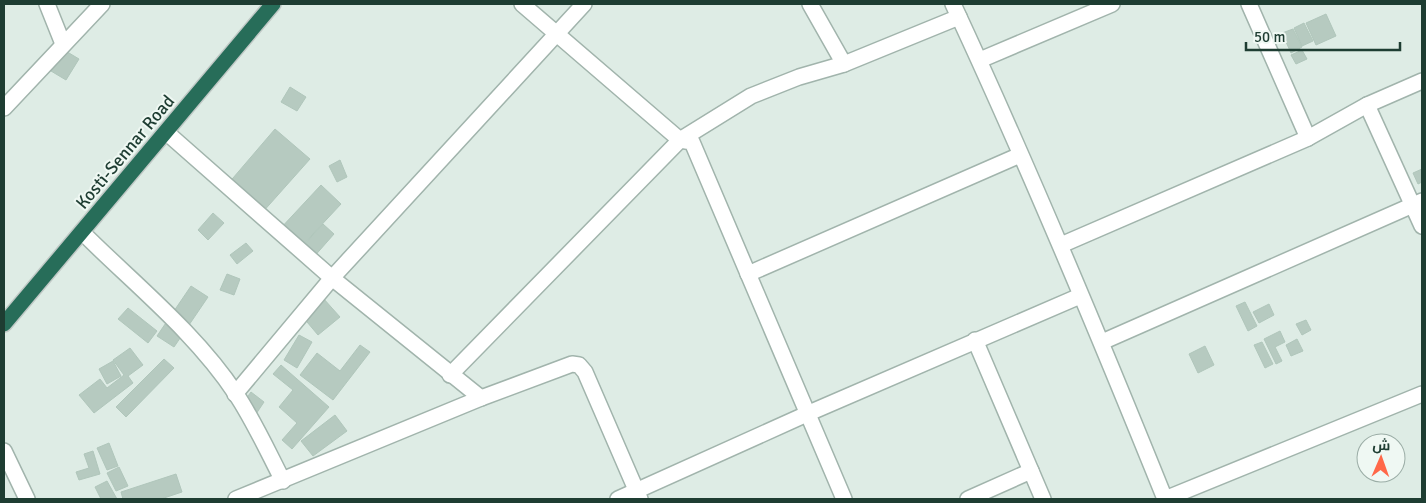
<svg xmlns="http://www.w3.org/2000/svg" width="1426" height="503" viewBox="0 0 1426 503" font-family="Signika,Cairo,sans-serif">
	<rect width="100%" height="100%" fill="#deece5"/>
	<g fill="#b6cac0" stroke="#b0c6bb">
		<polygon points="1326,14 1336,36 1316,45 1306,23"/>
		<polygon points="1304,23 1313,41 1302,46 1294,28"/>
		<polygon points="1293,29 1302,47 1291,53 1282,33"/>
		<polygon points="64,50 79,59 66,80 51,71"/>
		<polygon points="1302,50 1307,59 1296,64 1291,55"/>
		<polygon points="290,87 306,97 297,111 281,102"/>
		<polygon points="275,129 310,159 261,214 227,185"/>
		<polygon points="340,160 347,177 337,182 329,166"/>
		<polygon points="1422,169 1422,182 1418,184 1413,173"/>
		<polygon points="321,185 341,204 299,249 279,230"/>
		<polygon points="213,213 224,223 208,240 198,230"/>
		<polygon points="323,224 334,234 312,259 300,249"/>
		<polygon points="246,243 253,251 237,264 230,255"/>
		<polygon points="227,274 240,279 234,295 220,290"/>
		<polygon points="191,286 208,297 174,347 157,336"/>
		<polygon points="323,298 340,317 318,335 302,316"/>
		<polygon points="1245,302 1257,326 1248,331 1236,306"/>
		<polygon points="1269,304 1274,315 1259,323 1253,312"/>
		<polygon points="128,308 157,331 148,343 118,319"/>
		<polygon points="1306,320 1311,330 1302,335 1296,324"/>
		<polygon points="1280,331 1285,342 1275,347 1282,361 1276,364 1264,339"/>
		<polygon points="299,335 312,342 297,368 284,360"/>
		<polygon points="1297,339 1303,351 1291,356 1286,345"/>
		<polygon points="1262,342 1273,364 1265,368 1254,345"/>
		<polygon points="360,345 370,352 333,400 300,375 317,353 340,371"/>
		<polygon points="1205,346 1214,365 1198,373 1189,354"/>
		<polygon points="130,348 143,365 128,376 133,383 94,413 79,395 100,379 107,388 124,375 113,360"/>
		<polygon points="164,359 174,368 126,417 116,407"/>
		<polygon points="113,361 121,376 107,384 99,369"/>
		<polygon points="281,365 329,407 292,449 282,440 297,423 279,407 293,390 273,374"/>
		<polygon points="251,392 264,402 256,414 242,404"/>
		<polygon points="335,415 347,431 313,456 301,441"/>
		<polygon points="109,443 118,466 107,470 97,448"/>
		<polygon points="93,451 100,474 79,480 76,472 89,468 84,454"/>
		<polygon points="119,467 128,486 116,491 107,473"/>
		<polygon points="176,474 182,492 161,499 123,499 121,492"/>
		<polygon points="107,481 117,499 101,499 95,487"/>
	</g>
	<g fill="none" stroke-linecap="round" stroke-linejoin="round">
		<defs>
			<g id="minor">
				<polyline points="47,4 63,44"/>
				<polyline points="522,4 680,140 692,142 844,499"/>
				<polyline points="810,4 844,64"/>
				<path d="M953 4C1029 167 1098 333 1165 499"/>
				<polyline points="1249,4 1308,138"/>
				<polyline points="980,60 1112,4"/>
				<polyline points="1367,105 1422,226"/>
				<polyline points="4,108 102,4"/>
				<polyline points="166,132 332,278 481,398"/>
				<path d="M82 232C134 284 195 332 236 394 254 421 268 452 283 481"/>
				<polyline points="1061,245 1308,138 1367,105 1422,81"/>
				<polyline points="748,274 1020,155"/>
				<polyline points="975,340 1043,499"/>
				<polyline points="1102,342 1422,201"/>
				<polyline points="450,375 680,140 751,96 799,77 844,64 959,17"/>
				<polyline points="235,394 332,278 584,4"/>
				<polyline points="4,451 27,499"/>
				<polyline points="236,499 481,398 572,364 579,365 585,372 640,499"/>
				<polyline points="618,499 809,413 1080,296"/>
				<polyline points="968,499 1031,471"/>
				<polyline points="1165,499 1422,394"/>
			</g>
			<polyline id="highway" points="4,324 273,4"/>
		</defs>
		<use href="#minor" stroke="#a1b4ac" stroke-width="18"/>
		<use href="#highway" stroke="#c0c9c6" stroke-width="18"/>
		<use href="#minor" stroke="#fff" stroke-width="15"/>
		<use href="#highway" stroke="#276d59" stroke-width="15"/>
	</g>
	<g text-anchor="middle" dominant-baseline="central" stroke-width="4" stroke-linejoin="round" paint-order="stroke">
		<g font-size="18" fill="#1e3d32" stroke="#eff8f3">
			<text transform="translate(125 152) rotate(-50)">Kosti-Sennar Road</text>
		</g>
	</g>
	<rect width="1426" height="503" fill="none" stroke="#1e3d32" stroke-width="10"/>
	<g transform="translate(1381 458) rotate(2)"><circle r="24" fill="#eff8f3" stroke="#9bada6"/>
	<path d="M0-4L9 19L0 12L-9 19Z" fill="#ff6849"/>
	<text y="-8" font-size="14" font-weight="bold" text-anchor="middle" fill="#1e3d32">ش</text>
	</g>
	<path d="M1246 42v8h154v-8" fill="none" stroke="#1e3d32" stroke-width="2.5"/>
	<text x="1254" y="42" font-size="15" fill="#1e3d32" stroke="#eff8f3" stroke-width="4" paint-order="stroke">50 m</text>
</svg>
